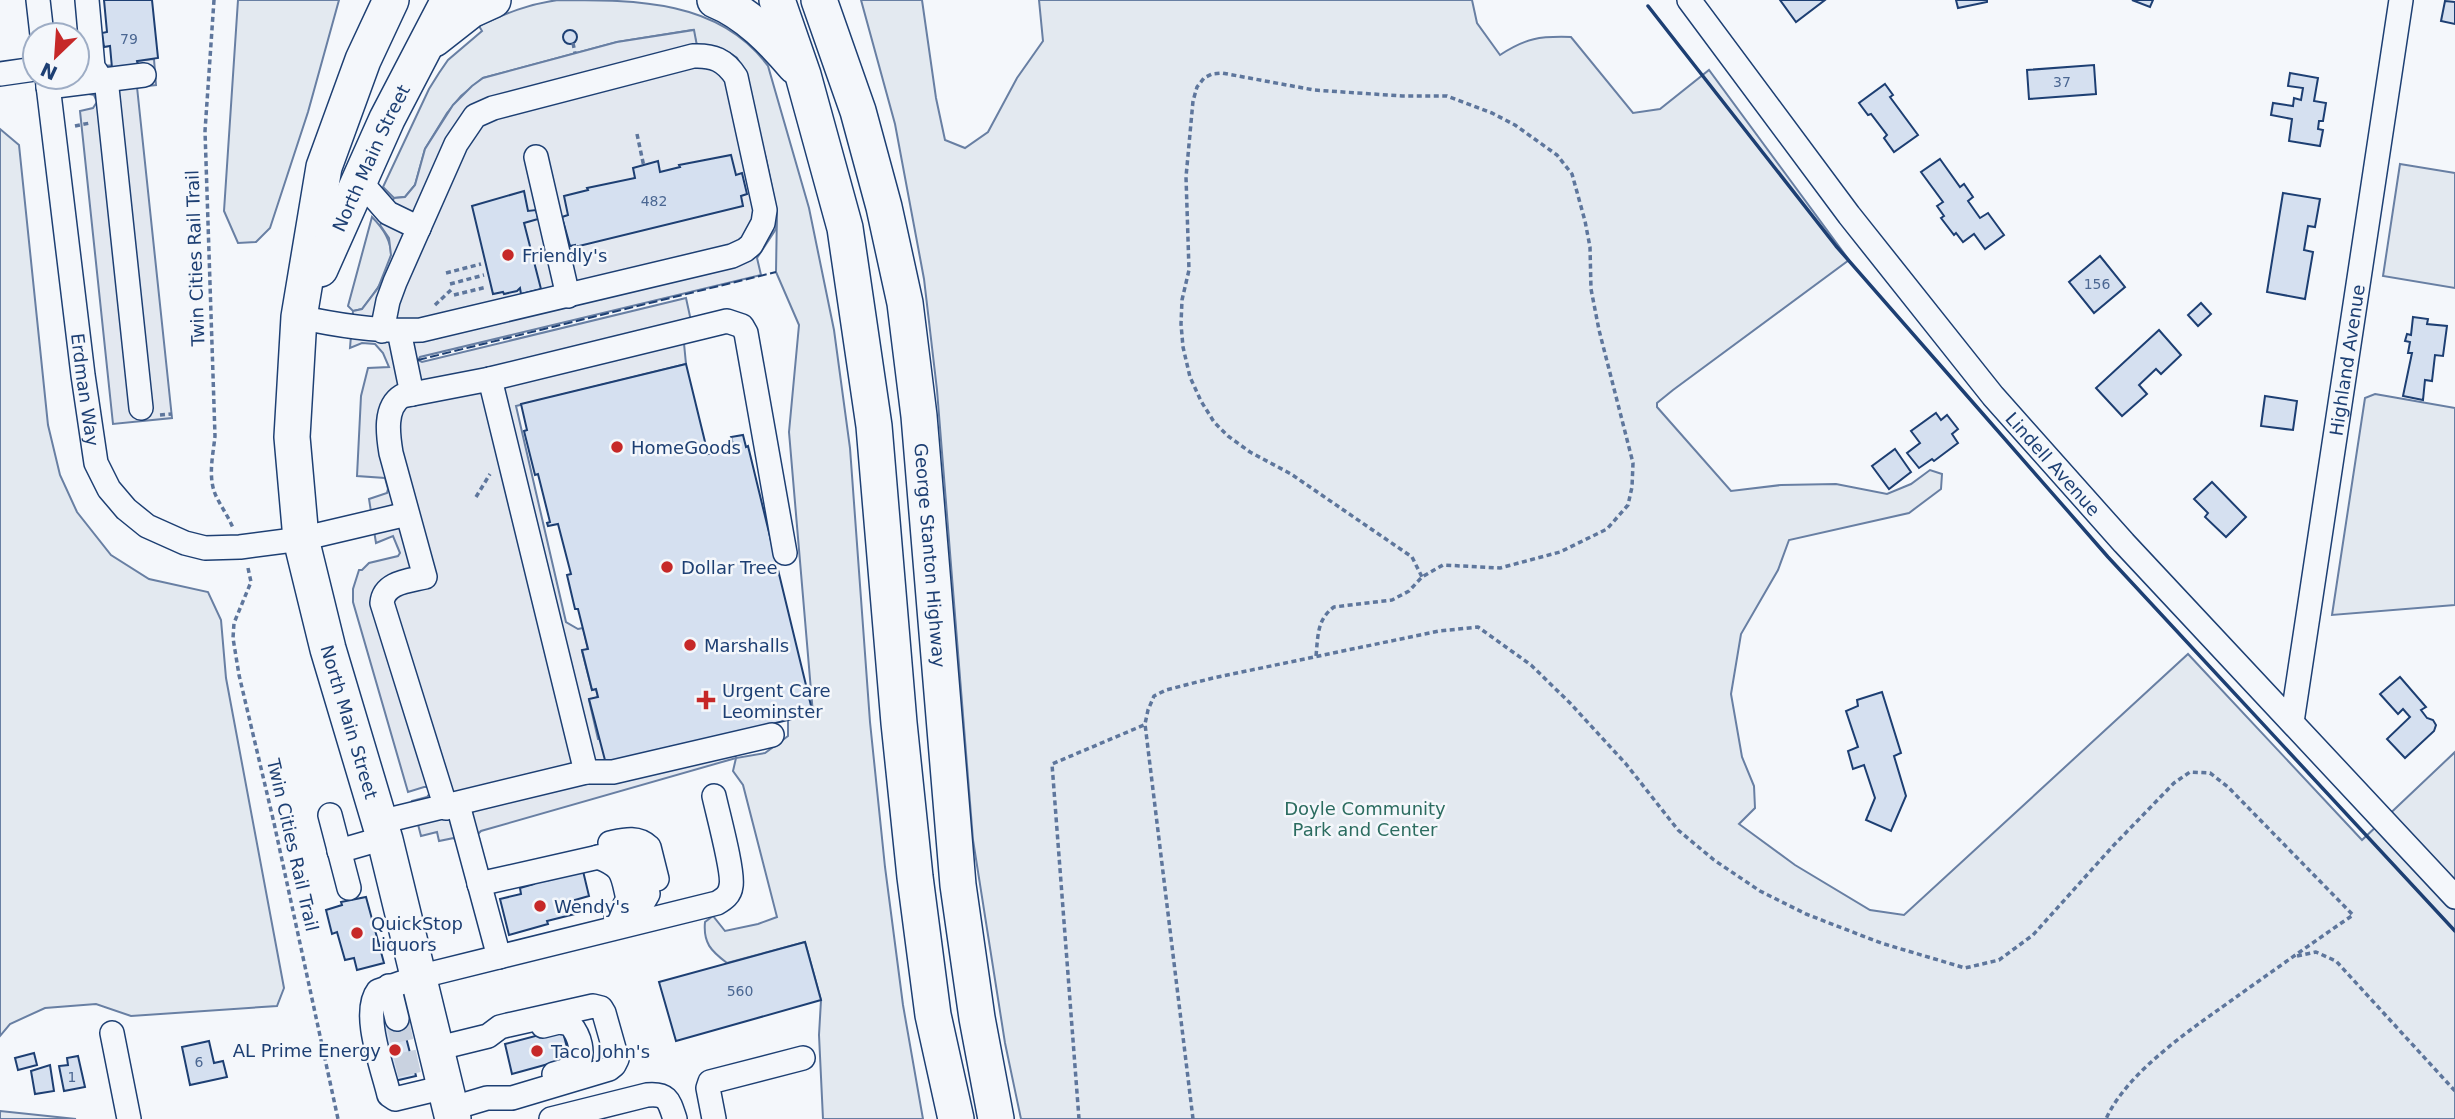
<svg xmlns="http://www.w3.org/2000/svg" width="2455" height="1119" viewBox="0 0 2455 1119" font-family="'DejaVu Sans',sans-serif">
	<rect width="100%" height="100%" fill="#f4f7fb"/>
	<g fill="#e3e9f0" stroke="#687fa3" stroke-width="2">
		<polygon points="238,0 339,0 308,112 270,228 256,242 238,243 224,211"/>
		<path d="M558 0C637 0 720 0 768 66L809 208 834 330 850 448 870 722 885 867 903 1005 923 1119H823L819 1035 821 1000 805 942 727 963C711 951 703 943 705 922L713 916 725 931 758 924 777 917 743 785 733 771 736 758 765 753 788 736V720L813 714 789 432 799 325 776 272 777 211 737 58C724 48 713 46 697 46L693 30 617 42 483 78 461 96 447 113 425 149 415 185 405 197 394 198 383 187 429 89 439 73 448 60 482 31 479 26C506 13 529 4 558 0Z"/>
		<path d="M861 0H922L936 98 945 140 965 148 988 132 1017 78 1043 41 1039 0H1472L1477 23 1500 55C1526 38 1540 36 1571 37L1633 113 1660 109 1709 70 1849 260 1673 390 1657 403V407L1731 491 1781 485 1836 484 1887 494 1911 484 1930 470 1942 474 1941 489 1909 513 1789 540 1778 570 1741 634 1731 694 1742 757 1754 786 1755 808 1739 824 1795 865 1870 910 1904 915 2188 654 2362 840 2455 752V1119H1021L1005 1043 973 840 937 390 924 279 895 124Z"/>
		<polygon points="0,129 19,145 48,425 60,475 77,512 111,555 149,579 208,592 221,620 226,678 284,988 277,1006 131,1016 96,1004 45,1008 10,1024 0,1036"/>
		<polygon points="2400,164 2455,173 2455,288 2383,276"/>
		<path d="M372 217C407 252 388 275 362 309L353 311 348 306Z"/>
		<polygon points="2375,394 2455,408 2455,605 2332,615 2365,398"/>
		<polygon points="0,1111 76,1119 0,1119"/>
	</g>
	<g fill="#e3e8f0" stroke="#687fa3" stroke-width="2">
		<polygon points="694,30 697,46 712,46 722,49 737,58 741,65 766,159 777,212 776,229 757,258 761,275 420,357 418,360 422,362 686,298 693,330 683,333 686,364 516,406 566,622 578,629 583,628 588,649 582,651 592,690 596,689 598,697 589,700 598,739 729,734 736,758 481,831 477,835 479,838 468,842 457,844 454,838 439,841 437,832 421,836 412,801 427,797 430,793 428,787 424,787 408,792 353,602 353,589 359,570 362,570 369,563 398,556 400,553 393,536 376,543 369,499 387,493 388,489 385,478 357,476 361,396 368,368 389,367 383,353 375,344 362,343 350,348 353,311 362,309 378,288 391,255 389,238 380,225 394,198 405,197 415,185 425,149 453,105 472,86 483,78 617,42"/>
		<polygon points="154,59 156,85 137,87 172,418 113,424 80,111 93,108 97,102 94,95 83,93 79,71 82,66 138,65 137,61"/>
	</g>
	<g fill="#d5e0f0" stroke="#1d3f73" stroke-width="2">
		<polygon points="104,0 152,0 158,58 137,61 138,65 112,68 110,46 104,47 102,33 107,32"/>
		<polygon points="1780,0 1825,0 1796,22"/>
		<polygon points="1956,0 1987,0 1987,2 1958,8"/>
		<polygon points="2132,0 2153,0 2150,7"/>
		<polygon points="2445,1 2455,2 2455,24 2441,21"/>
		<circle cx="570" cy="37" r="7"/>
		<polygon points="2094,65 2096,94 2029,99 2027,70"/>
		<polygon points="2290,73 2318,78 2314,101 2326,103 2323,121 2319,121 2318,129 2323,130 2320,146 2289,141 2292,119 2271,115 2273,103 2293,106 2294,98 2301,100 2303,88 2288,86"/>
		<polygon points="1885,84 1893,95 1890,97 1918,135 1894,152 1884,138 1887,135 1871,114 1868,115 1859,103"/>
		<polygon points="731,155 736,175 742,173 747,194 741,196 743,206 575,247 575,245 570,246 562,217 568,215 564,196 588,190 587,188 635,178 633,168 658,161 660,172 680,167 679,165"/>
		<polygon points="1940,159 1960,187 1964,184 1973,197 1968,201 1980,218 1988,213 2004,235 1985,249 1974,234 1963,242 1956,233 1954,235 1941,218 1944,216 1937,206 1943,202 1921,172"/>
		<polygon points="524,191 528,211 536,210 538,219 524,223 541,289 521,294 520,288 517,291 504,294 503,292 493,294 472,206"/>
		<polygon points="2283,193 2320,199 2315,227 2308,226 2304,250 2313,252 2305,299 2267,292"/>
		<polygon points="2100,256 2125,287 2094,313 2069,282"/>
		<polygon points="2201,303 2211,314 2198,326 2188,315"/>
		<polygon points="2413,317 2428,319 2427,324 2447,326 2443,356 2435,355 2432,381 2425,380 2423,400 2403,396 2412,353 2408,353 2410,342 2405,341 2407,334 2411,335"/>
		<polygon points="2159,330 2181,355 2161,374 2156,369 2139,385 2147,394 2122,416 2096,388"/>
		<polygon points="686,364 708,454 734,448 731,437 743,435 746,447 748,446 813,714 606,764 589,699 598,697 596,689 592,690 582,650 588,649 578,609 575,609 567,575 571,574 558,524 548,526 547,523 550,522 538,474 535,475 524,431 527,430 521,404"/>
		<polygon points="2265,396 2297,401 2293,430 2261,426"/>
		<polygon points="1936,413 1941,420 1947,415 1958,429 1952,434 1958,443 1934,461 1932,459 1919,468 1907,453 1920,443 1911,431"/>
		<polygon points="1895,449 1911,472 1889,489 1872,466"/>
		<polygon points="2212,482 2246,517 2226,537 2205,517 2208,513 2194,499"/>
		<polygon points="2400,677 2426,707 2421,710 2427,718 2433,720 2436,725 2434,731 2405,758 2387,739 2410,717 2403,709 2398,714 2380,694"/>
		<polygon points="1882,692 1901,753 1894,756 1906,796 1891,831 1866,820 1875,798 1864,765 1853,769 1848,751 1858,747 1846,711 1858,706 1857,700"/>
		<polygon points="583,871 589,896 575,900 579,913 547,921 548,924 509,935 500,899 521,894 520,888 534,884 533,878 548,875 549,880"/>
		<polygon points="366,897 384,963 357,970 354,958 345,960 337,932 332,934 326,910 342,905 341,902"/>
		<polygon points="805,942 821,1000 676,1041 659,982"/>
		<polygon points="401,1018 416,1076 390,1082 375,1025"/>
		<polygon points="562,1029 570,1058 512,1074 505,1044"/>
		<polygon points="209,1041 214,1063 223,1061 227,1077 190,1085 182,1047"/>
		<polygon points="34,1053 37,1065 18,1070 15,1058"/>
		<polygon points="78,1056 85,1087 64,1091 59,1066 68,1065 67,1058"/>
		<polygon points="50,1065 54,1091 35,1094 31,1071"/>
	</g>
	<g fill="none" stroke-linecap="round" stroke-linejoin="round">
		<polyline stroke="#c9d2e0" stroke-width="23" stroke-dasharray="23 11" stroke-linecap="butt" points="397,1019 410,1077"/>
		<defs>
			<g id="minor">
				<polyline points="38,0 42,35"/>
				<polyline points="87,0 93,67 107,88 141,408"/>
				<path id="s1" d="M1689 0 1849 215 1993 396 2124 543 2455 897"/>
				<polyline points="0,74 35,69"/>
				<path id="s2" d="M47 77 83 375 96 463 109 489 126 509 147 526 185 543 205 548 240 547 301 539 407 514"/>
				<polyline points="48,87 144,75"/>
				<polyline points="536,157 568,296"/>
				<polyline points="359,180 388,213 419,228"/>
				<path d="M299 317C340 326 379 332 421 330L732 256 745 250 751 245 763 223 765 210 736 77C725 60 713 55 693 56L493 108 475 116 456 144 395 282 388 301 382 331"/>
				<polyline points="399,331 412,394"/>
				<polyline points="490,379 727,321 742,326 746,333 785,553"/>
				<path id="s3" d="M2292 722 2401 0"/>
				<polyline points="586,772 613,772 772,735"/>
				<polyline points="458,805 499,957"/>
				<polyline points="330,815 349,888"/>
				<path d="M380 822 586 772 490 379 402 396C384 407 388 435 391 453L425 577C409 581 384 582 382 603L446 808"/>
				<path d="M610 843C624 840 637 836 649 847L657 879"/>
				<polyline points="339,851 384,838"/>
				<path d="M598 857C624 867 622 874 628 899L619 915"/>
				<path d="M479 884 621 852C645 859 643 873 648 894L641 906 616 916"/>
				<polyline points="389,986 397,1019"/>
				<path d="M543 1026 559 1022 570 1024C580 1036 585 1053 577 1067L554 1074"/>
				<polyline points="112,1033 129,1119"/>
				<polyline points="435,1049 488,1036 500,1027 508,1025 593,1006 601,1008 604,1013 617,1059 614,1065 609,1069 512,1098 487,1098 450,1109"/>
				<path d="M445 1087 395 1099 389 1095C383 1069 361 1013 378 991L418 977 717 903C724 899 730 895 731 886 734 873 718 814 714 796"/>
				<path d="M551 1119 647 1095C668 1093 669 1101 675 1119"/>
				<polyline points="714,1119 708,1088 710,1082 803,1058"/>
			</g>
			<g id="highway">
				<path id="s4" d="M391 0 363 60 324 167 299 317 292 437 301 539 328 649 385 840 453 1119"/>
				<path d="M715 0C747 13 773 40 795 66"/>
				<polyline points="777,0 803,75 845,228 874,426 899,723 915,877 933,1015 956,1119"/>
				<path id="s5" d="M819 0 858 111 884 207 905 303 919 416 958 885 977 1018 996 1119"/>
				<polyline points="434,39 471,10 493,0"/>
				<path id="s6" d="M320 269 387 119 449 0"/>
			</g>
		</defs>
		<use href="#minor" stroke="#1d3f73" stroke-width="26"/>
		<use href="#highway" stroke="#1d3f73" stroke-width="38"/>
		<g stroke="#5e769c" stroke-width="3.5" stroke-dasharray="5 3.5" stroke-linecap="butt">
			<path d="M214 0 205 131 215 436C213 456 207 479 217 498 222 508 228 516 233 528"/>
			<polyline points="573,43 575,53"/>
			<polyline points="75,126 90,123"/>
			<polyline points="637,134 644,167"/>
			<polyline points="446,273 481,264"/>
			<polyline points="450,284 484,275"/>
			<polyline points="454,295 487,287"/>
			<polyline points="435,305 452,289"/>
			<polyline points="160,415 172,414"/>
			<polyline points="476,497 490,474"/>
			<polyline points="248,568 251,582 234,623 233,638 239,675 274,823 338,1119"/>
			<path d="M1316 656C1318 636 1317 619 1334 607L1392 600 1409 591 1422 577 1443 565 1500 568 1560 552 1607 529 1628 505 1632 487 1633 463 1599 330 1591 289 1590 247 1585 221 1572 174 1557 155 1515 125 1492 113 1447 96H1402L1314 90 1222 73 1212 74 1204 78 1197 87 1193 101 1186 177 1189 270 1182 300 1181 324 1183 347 1190 377 1201 401 1214 422 1228 436 1250 452 1291 474 1412 557 1422 577"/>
			<polyline points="2297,956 2316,952 2336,961 2455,1091"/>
			<polyline points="1079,1119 1052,764 1144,725"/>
			<path d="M1193 1119 1145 724 1148 710 1154 696 1166 690 1213 678 1439 631 1478 627 1531 665 1570 703 1626 764 1678 830 1714 860 1760 891 1806 914 1881 943 1965 968 1999 960 2033 935 2113 846 2174 783 2190 772 2210 773 2228 787 2353 915C2315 941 2277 968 2239 995 2196 1026 2128 1070 2106 1119"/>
		</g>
		<use href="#minor" stroke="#f4f7fb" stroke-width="23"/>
		<use href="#highway" stroke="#f4f7fb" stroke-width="35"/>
		<polyline stroke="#1d3f73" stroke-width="2" stroke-dasharray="9 3.5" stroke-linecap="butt" points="418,360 776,272"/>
		<polyline stroke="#1d3f73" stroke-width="3.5" points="1648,6 1836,246 1983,414 2108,557 2455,931"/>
	</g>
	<g fill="#c62828" stroke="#f4f7fb" stroke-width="2.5">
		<circle cx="508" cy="255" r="7"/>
		<circle cx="617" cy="447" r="7"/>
		<circle cx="667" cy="567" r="7"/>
		<circle cx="690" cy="645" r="7"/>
		<path d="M702.5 689.5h7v7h7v7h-7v7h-7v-7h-7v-7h7z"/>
		<circle cx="540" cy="906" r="7"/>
		<circle cx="357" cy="933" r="7"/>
		<circle cx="395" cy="1050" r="7"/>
		<circle cx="537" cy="1051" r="7"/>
	</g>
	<g text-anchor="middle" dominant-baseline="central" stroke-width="5" stroke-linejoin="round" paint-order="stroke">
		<g font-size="14" fill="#4b6792">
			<text x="129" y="39">79</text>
			<text x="2062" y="82">37</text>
			<text x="654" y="201">482</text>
			<text x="2097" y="284">156</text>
			<text x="740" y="991">560</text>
			<text x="199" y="1062">6</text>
			<text x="72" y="1077">1</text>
		</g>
		<g font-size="18" fill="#1d3f73" stroke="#f4f7fb">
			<text stroke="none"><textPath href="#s6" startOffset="122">North Main Street</textPath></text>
			<text transform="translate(195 258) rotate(-92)">Twin Cities Rail Trail</text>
			<text stroke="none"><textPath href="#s3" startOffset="366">Highland Avenue</textPath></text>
			<text stroke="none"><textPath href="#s2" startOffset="315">Erdman Way</textPath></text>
			<text stroke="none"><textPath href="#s1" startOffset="590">Lindell Avenue</textPath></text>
			<text stroke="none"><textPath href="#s5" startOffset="569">George Stanton Highway</textPath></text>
			<text stroke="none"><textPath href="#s4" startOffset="744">North Main Street</textPath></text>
			<text transform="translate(293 845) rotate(77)">Twin Cities Rail Trail</text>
		</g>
		<g font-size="18" fill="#1d3f73" stroke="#f4f7fb" text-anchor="start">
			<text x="522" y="255">Friendly's</text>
			<text x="631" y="447">HomeGoods</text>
			<text x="681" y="567">Dollar Tree</text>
			<text x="704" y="645">Marshalls</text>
			<text x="722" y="690">Urgent Care<tspan x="722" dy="21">Leominster</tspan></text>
			<text x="554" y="906">Wendy's</text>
			<text x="371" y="923">QuickStop<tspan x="371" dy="21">Liquors</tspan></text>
			<text x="381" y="1050" text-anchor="end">AL Prime Energy</text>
			<text x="551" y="1051">Taco John's</text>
		</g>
		<g font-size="18" fill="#2c6c60" stroke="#f4f7fb">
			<text x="1365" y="808">Doyle Community<tspan x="1365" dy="21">Park and Center</tspan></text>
		</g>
	</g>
	<g transform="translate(56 56) rotate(205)"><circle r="33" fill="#f4f7fb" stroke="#9eadc5" stroke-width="2"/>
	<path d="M0-5L12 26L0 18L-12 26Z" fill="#c62828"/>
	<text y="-10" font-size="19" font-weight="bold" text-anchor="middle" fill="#1d3f73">N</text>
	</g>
</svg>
